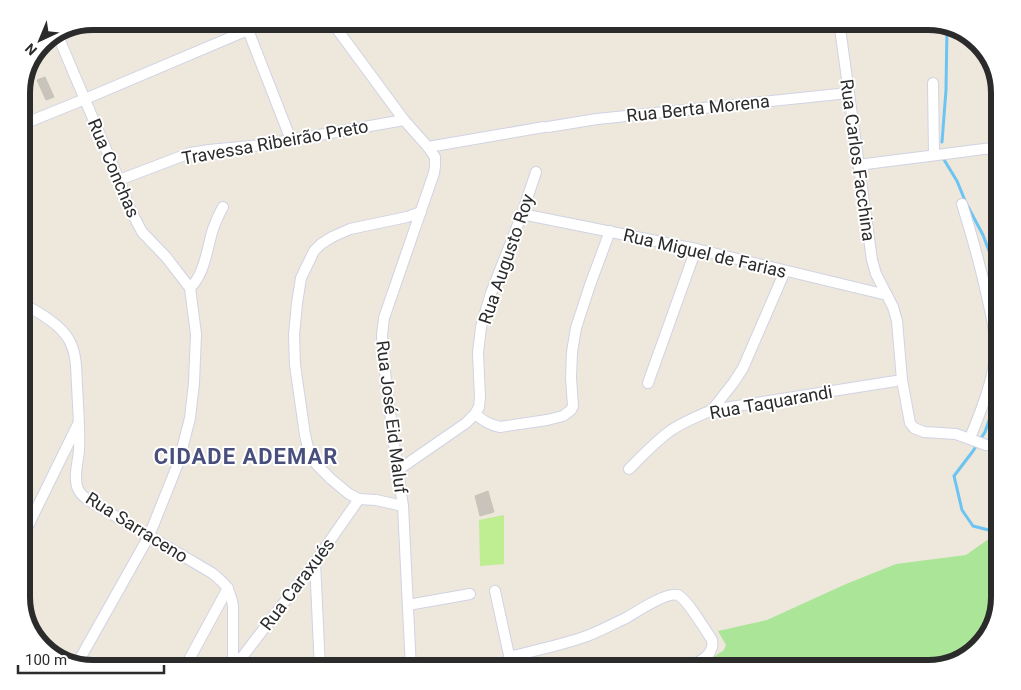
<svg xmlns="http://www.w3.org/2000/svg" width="1021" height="690" viewBox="0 0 1021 690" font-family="Roboto,sans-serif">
	<rect width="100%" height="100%" fill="#ede7dc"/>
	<polygon fill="#abe597" points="1000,531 1000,597 987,637 964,659 928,669 696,669 724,650 726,645 718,631 767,620 846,584 896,564 966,555"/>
	<polygon fill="#bfed92" points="504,515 504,564 480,566 479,520"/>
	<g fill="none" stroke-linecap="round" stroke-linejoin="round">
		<g stroke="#6cc4f2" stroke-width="3">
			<polyline points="942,142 946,90 947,27"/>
			<polyline points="943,158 957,181 966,203 983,235 994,264 1000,289"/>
			<polyline points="1000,389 985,432 973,451 954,476 962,510 973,526 1000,533"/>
		</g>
	</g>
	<g fill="#c8c4bc" stroke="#c8c3b6">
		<polygon points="45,77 54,97 46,100 37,80"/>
		<polygon points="488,491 494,512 480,516 475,496"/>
	</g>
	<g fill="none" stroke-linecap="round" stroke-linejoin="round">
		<defs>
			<g id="minor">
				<polyline points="331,21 404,120 428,147 435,157 435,166 434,173 384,318 382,335 383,356 395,451 403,506 411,669"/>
				<polyline points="839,21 872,260 876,274 893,307 897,321 902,380 910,423 914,428 924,432 956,434 986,445 1000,447"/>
				<polyline points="248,30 291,140"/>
				<polyline points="58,36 119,180 131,211 142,232 166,257 190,288 196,334 194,383 190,418 179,461 149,536 77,664"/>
				<polyline points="933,83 934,155"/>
				<polyline points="21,125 85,99 248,30 273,21"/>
				<polyline points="548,127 597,119 848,93"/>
				<polyline points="428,147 544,127"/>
				<polyline points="858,165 1000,147"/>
				<polyline points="119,180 190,153 209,150 262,145 291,140 404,120"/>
				<path d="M962 204C972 236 981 268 988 301 992 319 996 336 995 354 993 382 980 413 970 438"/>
				<polyline points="522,214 696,249 887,295"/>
				<path d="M190 288C205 274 207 248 213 229 216 221 219 214 223 207"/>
				<path d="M21 303C37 311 61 325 69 340 77 354 76 370 77 385 78 407 80 429 79 451 78 462 73 478 78 489 80 494 84 497 88 500L212 573C226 584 230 589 233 606V669"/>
				<polyline points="648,383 696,249"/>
				<polyline points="712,410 734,382 743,368 785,271"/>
				<path d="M475 414C483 420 489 425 500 427L547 420 563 416 571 410 573 406 571 378 572 352 576 328 590 285 610 231"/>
				<path d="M629 469C642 456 655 442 670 431 683 422 698 416 712 410L902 380"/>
				<polyline points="398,470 466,423 475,414 479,407 480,397 478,353 481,327 491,293 522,214 536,172"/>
				<polyline points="403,506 376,500 359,499 349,494 331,479 317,465 309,452 305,435 295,365 294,335 297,303 301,278 314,251 321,244 332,237 350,229 407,217 421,212"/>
				<polyline points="21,545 24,534 78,424"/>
				<polyline points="315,562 320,669"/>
				<polyline points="495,591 512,669"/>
				<polyline points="408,605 470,594"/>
				<path d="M510 657C536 650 562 645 587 636 600 631 613 624 626 618 636 612 667 592 677 595 686 597 706 631 712 640 715 656 698 662 686 669"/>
				<polyline points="184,669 228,588"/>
				<polyline points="233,669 315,562 359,499"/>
			</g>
		</defs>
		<use href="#minor" stroke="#d1d3e4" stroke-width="12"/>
		<use href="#minor" stroke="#fff" stroke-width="10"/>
	</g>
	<g text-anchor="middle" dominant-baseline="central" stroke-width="4" stroke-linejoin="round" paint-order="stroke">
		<g font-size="18" fill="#2b2b2b" stroke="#fff">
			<text transform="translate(698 108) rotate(-6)">Rua Berta Morena</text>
			<text transform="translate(275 142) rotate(-10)">Travessa Ribeirão Preto</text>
			<text transform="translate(858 160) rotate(82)">Rua Carlos Facchina</text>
			<text transform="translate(114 168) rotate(67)">Rua Conchas</text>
			<text transform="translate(705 253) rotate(13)">Rua Miguel de Farias</text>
			<text transform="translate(506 259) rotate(-71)">Rua Augusto Roy</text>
			<text transform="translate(771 402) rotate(-10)">Rua Taquarandi</text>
			<text transform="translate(392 417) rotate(83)">Rua José Eid Maluf</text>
			<text transform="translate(137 527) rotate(32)">Rua Sarraceno</text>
			<text transform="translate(297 584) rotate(-53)">Rua Caraxués</text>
		</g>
		<g font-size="22" font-weight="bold" letter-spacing="1" fill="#494f7d" stroke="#fff">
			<text x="246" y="456">CIDADE ADEMAR</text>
		</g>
	</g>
	<path d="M0 0H1021V690H0ZM93 30H928A63 63 0 0 1 991 93V597A63 63 0 0 1 928 660H93A63 63 0 0 1 30 597V93A63 63 0 0 1 93 30Z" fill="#fff" fill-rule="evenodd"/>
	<path fill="none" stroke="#2b2b2b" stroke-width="6" d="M93 30H928A63 63 0 0 1 991 93V597A63 63 0 0 1 928 660H93A63 63 0 0 1 30 597V93A63 63 0 0 1 93 30Z"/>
	<g transform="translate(40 40) rotate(224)" stroke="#ffffff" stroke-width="4" paint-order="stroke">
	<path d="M0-4L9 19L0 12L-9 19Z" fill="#2b2b2b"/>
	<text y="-8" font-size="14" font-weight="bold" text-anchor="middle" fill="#2b2b2b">N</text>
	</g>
	<path d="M18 665v8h146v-8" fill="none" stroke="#2b2b2b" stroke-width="2.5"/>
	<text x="25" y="665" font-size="15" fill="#2b2b2b" stroke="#ffffff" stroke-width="4" paint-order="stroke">100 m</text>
</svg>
